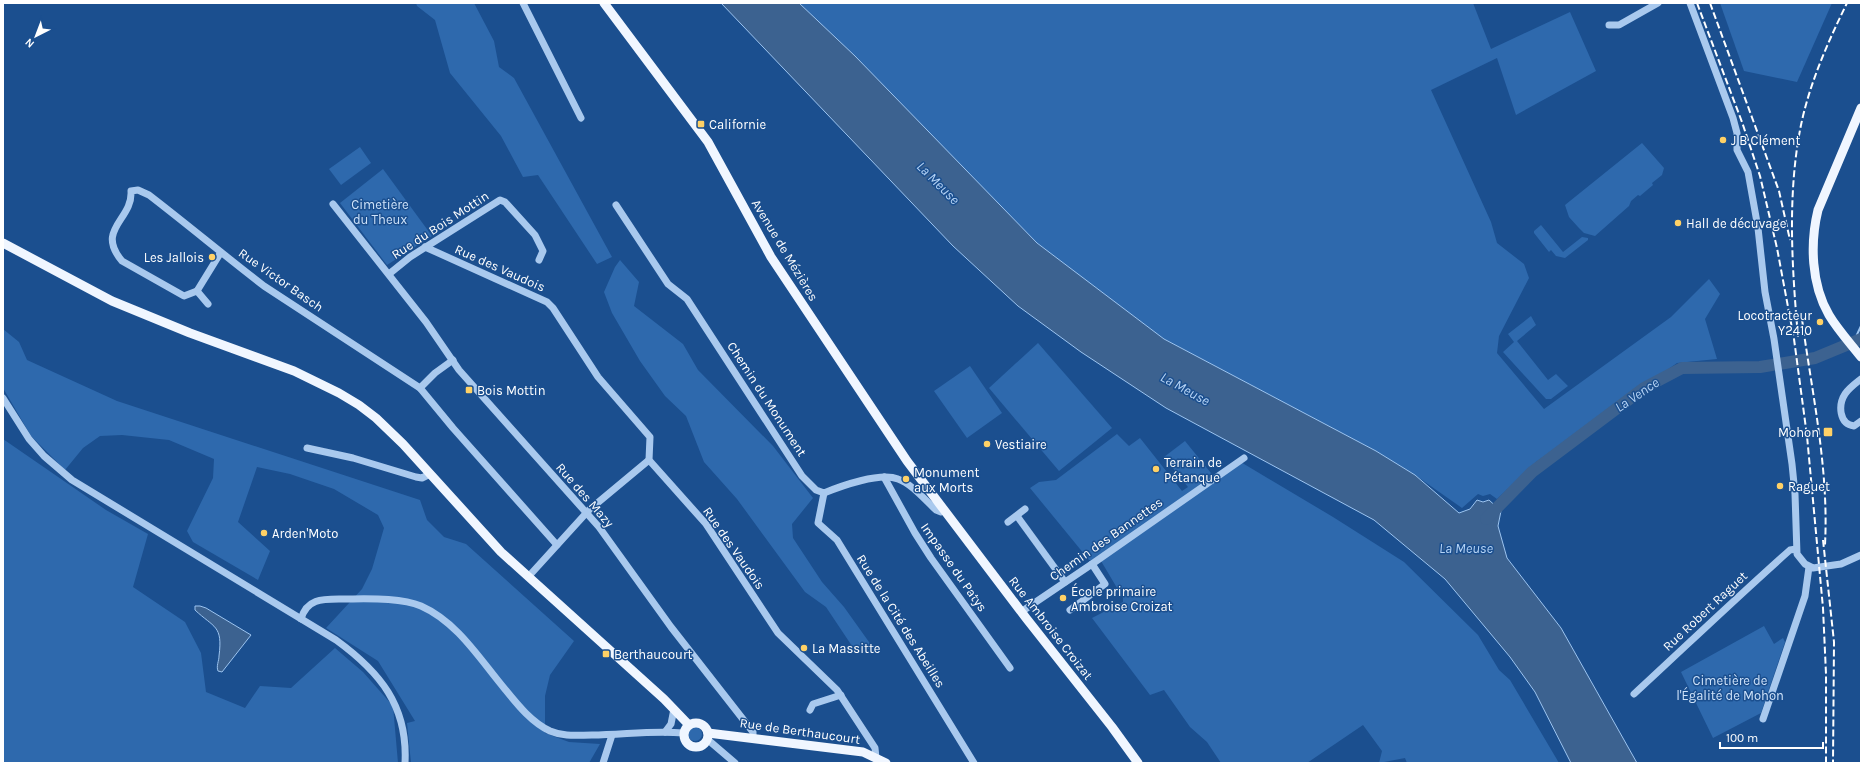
<svg xmlns="http://www.w3.org/2000/svg" width="1864" height="766" viewBox="0 0 1864 766" font-family="Karla,sans-serif">
	<rect width="100%" height="100%" fill="#1b4f8f"/>
	<g fill="#2e69ad">
		<polygon points="416,3 474,3 494,41 499,67 514,78 612,257 597,264 538,175 523,177 501,136 450,73 435,20 417,6"/>
		<polygon points="799,3 1473,3 1491,49 1570,12 1596,71 1516,115 1497,58 1431,90 1491,222 1497,243 1524,264 1529,278 1499,336 1497,353 1544,409 1671,317 1709,279 1720,294 1705,319 1717,359 1677,363 1536,462 1497,499 1490,494 1483,496 1478,494 1462,508 1415,475 1376,451 1164,339 1130,315 1037,243"/>
		<polygon points="1720,3 1832,3 1797,82 1744,71"/>
		<polygon points="1642,143 1664,168 1662,175 1652,183 1653,185 1640,196 1638,195 1631,201 1629,206 1595,236 1584,233 1578,227 1569,217 1565,205"/>
		<polygon points="360,147 371,163 341,185 329,169"/>
		<polygon points="383,169 432,236 387,265 340,203"/>
		<polygon points="1541,225 1563,252 1582,237 1588,238 1588,240 1565,258 1556,256 1551,250 1549,252 1534,233 1534,231"/>
		<polygon points="620,260 639,282 634,306 683,344 698,370 773,446 813,498 792,524 793,538 822,582 844,607 874,649 858,649 852,646 826,607 805,592 737,499 704,462 686,416 665,396 640,361 612,313 604,292 615,267"/>
		<polygon points="1531,316 1536,325 1517,341 1548,380 1556,374 1568,386 1551,399 1546,399 1503,352 1514,342 1508,334"/>
		<polygon points="3,329 19,342 27,360 117,401 420,500 427,520 444,537 466,544 574,641 550,675 545,696 545,733 569,742 600,744 589,763 411,763 407,723 415,721 378,661 326,628 362,589 372,569 384,528 378,515 334,489 290,474 257,467 238,522 270,551 258,580 193,542 187,531 213,478 214,459 169,440 122,435 100,436 83,448 65,470 31,436 3,388"/>
		<polygon points="1038,343 1112,428 1059,471 989,388"/>
		<polygon points="970,366 1002,413 967,438 934,391"/>
		<polygon points="1117,434 1129,446 1140,438 1182,491 1188,487 1164,457 1185,441 1215,478 1239,461 1333,517 1404,562 1478,635 1499,670 1510,680 1559,763 1407,763 1405,758 1379,763 1382,751 1363,725 1307,763 1221,763 1207,742 1190,727 1164,690 1150,695 1092,618 1123,602 1123,598 1101,561 1089,560 1030,488 1039,482 1056,480"/>
		<polygon points="3,439 106,510 148,534 133,587 185,622 201,653 206,692 245,708 260,686 291,688 335,648 363,672 393,706 398,763 3,763"/>
		<polygon points="1764,626 1774,644 1783,638 1785,642 1761,713 1713,738 1681,672"/>
		<circle cx="695" cy="734" r="7"/>
	</g>
	<g fill="#3c6290" stroke="#9cc4f0">
		<polygon points="721,3 799,3 855,56 1037,243 1164,339 1376,451 1415,475 1459,513 1470,509 1477,500 1483,502 1489,500 1501,511 1498,526 1507,558 1561,628 1637,763 1571,763 1535,692 1510,657 1445,579 1374,520 1166,408 1081,352 1018,306 953,246"/>
		<path d="M195 606H200L206 608 251 635 222 672 218 671C216 666 219 661 219 656 223 625 214 628 195 610Z"/>
	</g>
	<g fill="none" stroke-linecap="round" stroke-linejoin="round">
		<polyline stroke="#9cc4f0" stroke-width="2" points="1854,341 1861,326"/>
		<polyline stroke="#3c6290" stroke-width="12" points="1486,519 1532,472 1644,388 1682,368 1760,367 1815,358 1861,339"/>
		<g stroke="#a9c9ee" stroke-width="7">
			<polyline points="523,3 581,118"/>
			<polyline points="1690,3 1733,118 1737,133 1737,150 1748,172 1758,228 1765,292 1774,339 1792,464 1795,494 1797,554 1805,564 1813,568 1841,564 1861,555"/>
			<polyline points="1609,25 1619,25 1658,3"/>
			<polyline points="333,204 426,322 459,370 599,527 671,627 753,732 753,738"/>
			<path d="M616 205 668 284 687 299 802 476 816 490 824 493C841 486 880 472 898 479 912 484 925 500 936 510L941 512 943 510"/>
			<polyline points="425,247 547,302 553,308 598,377 650,437 649,460 706,524 778,633 837,690 875,748 876,758"/>
			<path d="M221 252 197 291 184 296 122 261C95 229 133 220 131 191L138 190 149 195C188 225 225 256 264 286L420 388 453 428 557 545"/>
			<polyline points="389,274 410,257 500,200 505,202 535,235 543,251 539,260"/>
			<polyline points="197,291 208,304"/>
			<path d="M1861 379C1856 383 1849 388 1845 394 1838 405 1839 424 1854 426L1861 421"/>
			<polyline points="420,388 435,373 453,360"/>
			<path d="M3 398 29 439 44 456 72 480 336 640C380 672 408 706 405 763"/>
			<polyline points="307,448 353,458 416,477 422,478 430,474"/>
			<polyline points="884,477 915,533 931,558 1010,668"/>
			<polyline points="824,493 818,523 837,540 974,763"/>
			<polyline points="1017,516 1065,582"/>
			<polyline points="1008,522 1025,509"/>
			<polyline points="529,576 589,510 649,460"/>
			<polyline points="1070,610 1105,584 1092,564"/>
			<polyline points="1021,612 1092,564 1244,458"/>
			<path d="M301 619C307 598 323 599 342 599 365 599 400 597 421 606 457 622 479 658 504 688 517 704 531 722 550 731 564 737 578 735 592 735 622 735 653 730 683 733"/>
			<path d="M1634 694C1686 646 1737 597 1790 550L1796 549"/>
			<polyline points="810,710 813,704 841,695"/>
			<polyline points="1763,719 1805,596 1809,567"/>
			<polyline points="665,732 671,724 674,709"/>
			<polyline points="707,739 735,763"/>
			<polyline points="603,763 612,735"/>
		</g>
		<g stroke="#f0f6ff" stroke-width="9">
			<polyline points="604,3 708,142 771,257 907,461 1026,618 1112,727 1138,763"/>
			<path d="M1861 108 1818 210C1810 243 1811 284 1829 315 1838 330 1850 343 1861 357"/>
			<polyline points="3,243 112,301 190,333 294,371 339,393 359,405 376,418 403,444 501,552 664,699 688,724"/>
			<circle cx="696" cy="735" r="12"/>
			<polyline points="708,733 863,752 886,763"/>
		</g>
		<g stroke="#fff" stroke-width="2" stroke-dasharray="7 3" stroke-linecap="butt">
			<polyline points="1697,3 1742,122 1760,176 1777,248 1794,339 1807,436 1823,608 1826,674 1826,763"/>
			<polyline points="1710,3 1779,191 1790,240"/>
			<path d="M1802 319C1812 394 1829 468 1825 545"/>
			<path d="M1798 337C1792 267 1787 194 1801 125 1810 82 1828 42 1847 3"/>
			<polyline points="1823,540 1834,642 1833,763"/>
		</g>
	</g>
	<g fill="#ffd166" stroke="#1b4f8f" stroke-width="1.5">
		<rect x="697" y="120" width="8" height="8" rx="2"/>
		<circle cx="1723" cy="140" r="4"/>
		<circle cx="1678" cy="223" r="4"/>
		<circle cx="212" cy="257" r="4"/>
		<circle cx="1820" cy="322" r="4"/>
		<rect x="465" y="386" width="8" height="8" rx="2"/>
		<rect x="1823" y="427" width="10" height="10" rx="2"/>
		<circle cx="987" cy="444" r="4"/>
		<circle cx="1156" cy="469" r="4"/>
		<circle cx="906" cy="479" r="4"/>
		<circle cx="1780" cy="486" r="4"/>
		<circle cx="264" cy="533" r="4"/>
		<circle cx="1063" cy="598" r="4"/>
		<circle cx="804" cy="648" r="4"/>
		<rect x="602" y="650" width="8" height="8" rx="2"/>
	</g>
	<g text-anchor="middle" dominant-baseline="central" stroke-width="3" stroke-linejoin="round" paint-order="stroke">
		<g font-size="13" fill="#fff" stroke="#1b4f8f" text-anchor="start">
			<text x="709" y="124">Californie</text>
			<text x="1731" y="140">J B Clément</text>
			<text x="1686" y="223">Hall de décuvage</text>
			<text x="204" y="257" text-anchor="end">Les Jallois</text>
			<text x="1812" y="315" text-anchor="end">Locotracteur<tspan x="1812" dy="15">Y2410</tspan></text>
			<text x="477" y="390">Bois Mottin</text>
			<text x="1819" y="432" text-anchor="end">Mohon</text>
			<text x="995" y="444">Vestiaire</text>
			<text x="1164" y="462">Terrain de<tspan x="1164" dy="15">Pétanque</tspan></text>
			<text x="914" y="472">Monument<tspan x="914" dy="15">aux Morts</tspan></text>
			<text x="1788" y="486">Raguet</text>
			<text x="272" y="533">Arden'Moto</text>
			<text x="1071" y="591">École primaire<tspan x="1071" dy="15">Ambroise Croizat</tspan></text>
			<text x="812" y="648">La Massitte</text>
			<text x="614" y="654">Berthaucourt</text>
		</g>
		<g font-size="13" fill="#cfe3fa" stroke="#1b4f8f">
			<text x="380" y="204">Cimetière<tspan x="380" dy="15">du Theux</tspan></text>
			<text x="1730" y="680">Cimetière de<tspan x="1730" dy="15">l'Égalité de Mohon</tspan></text>
		</g>
		<g font-size="13" fill="#fff" stroke="#1b4f8f">
			<text transform="translate(440 225) rotate(-33)">Rue du Bois Mottin</text>
			<text transform="translate(785 250) rotate(59)">Avenue de Mézières</text>
			<text transform="translate(500 268) rotate(24)">Rue des Vaudois</text>
			<text transform="translate(281 280) rotate(35)">Rue Victor Basch</text>
			<text transform="translate(767 399) rotate(57)">Chemin du Monument</text>
			<text transform="translate(585 495) rotate(49)">Rue des Mazy</text>
			<text transform="translate(1106 539) rotate(-35)">Chemin des Bannettes</text>
			<text transform="translate(734 548) rotate(55)">Rue des Vaudois</text>
			<text transform="translate(954 567) rotate(55)">Impasse du Patys</text>
			<text transform="translate(1705 611) rotate(-43)">Rue Robert Raguet</text>
			<text transform="translate(901 621) rotate(58)">Rue de la Cité des Abeilles</text>
			<text transform="translate(1051 628) rotate(52)">Rue Ambroise Croizat</text>
			<text transform="translate(800 731) rotate(8)">Rue de Berthaucourt</text>
		</g>
		<g font-size="14" font-style="italic" fill="#b5d3f5" stroke="#1b4f8f">
			<text transform="translate(938 183) rotate(45)">La Meuse</text>
			<text transform="translate(1185 389) rotate(29)">La Meuse</text>
			<text transform="translate(1637 395) rotate(-34)">La Vence</text>
			<text x="1466" y="548">La Meuse</text>
		</g>
	</g>
	<rect width="1864" height="766" fill="none" stroke="#ffffff" stroke-width="8"/>
	<g transform="translate(36 36) rotate(222)" stroke="#1b4f8f" stroke-width="3" paint-order="stroke">
	<path d="M0-3L7 15L0 10L-7 15Z" fill="#ffffff"/>
	<text y="-6" font-size="11" font-weight="bold" text-anchor="middle" fill="#ffffff">N</text>
	</g>
	<path d="M1720 742v6h103v-6" fill="none" stroke="#ffffff" stroke-width="2"/>
	<text x="1726" y="742" font-size="12" fill="#ffffff" stroke="#1b4f8f" stroke-width="3" paint-order="stroke">100 m</text>
</svg>
